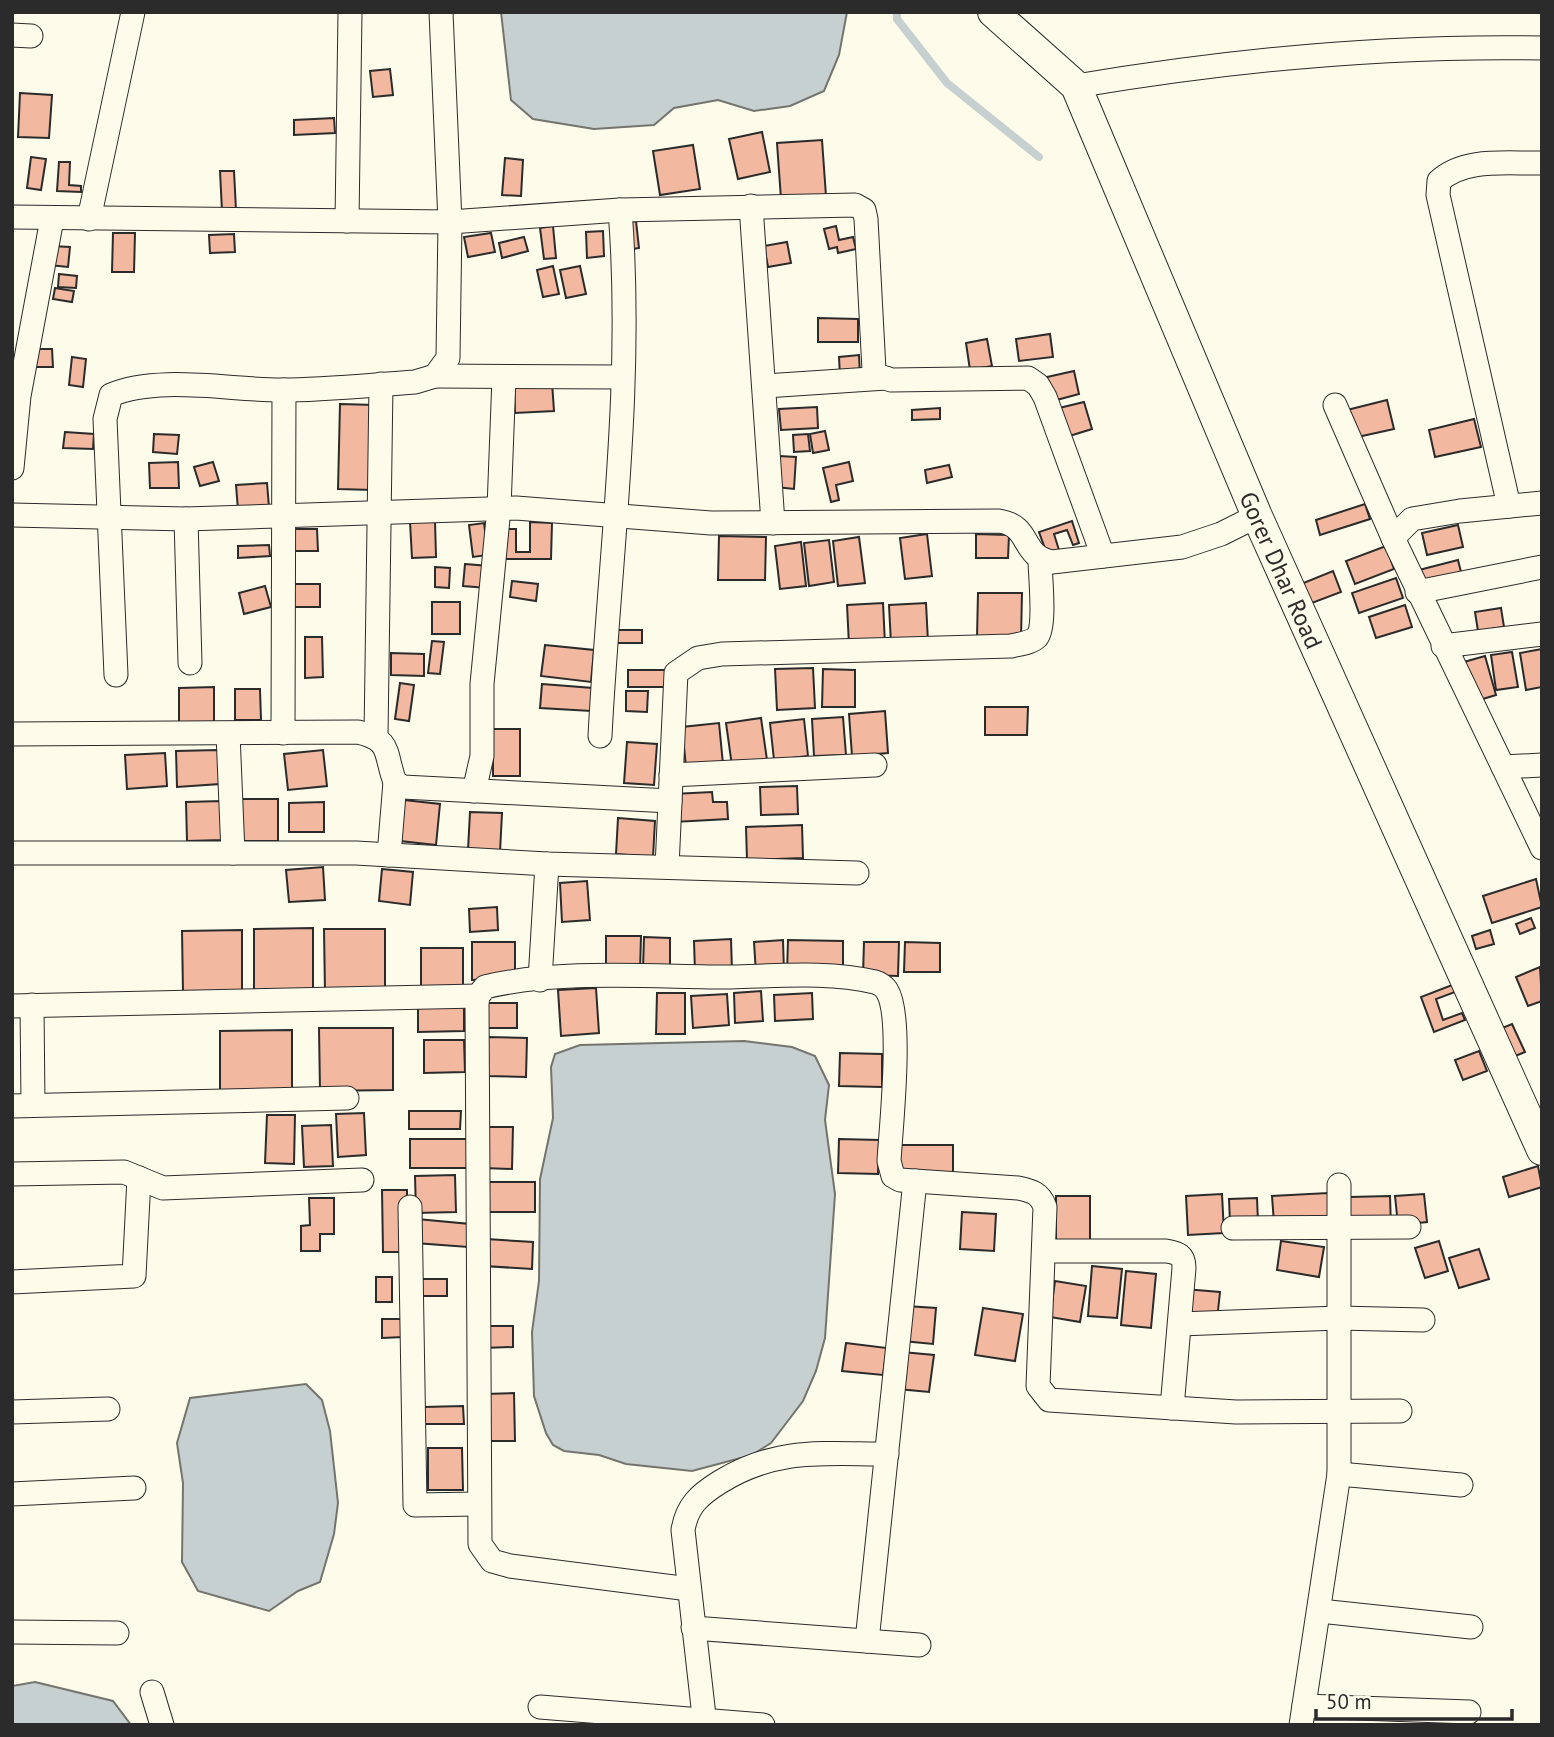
<svg xmlns="http://www.w3.org/2000/svg" width="1554" height="1737" viewBox="0 0 1554 1737" font-family="'PT Sans',sans-serif">
	<rect width="100%" height="100%" fill="#fdfbea"/>
	<g fill="#c7d0d0" stroke="#74746e" stroke-width="2">
		<polygon points="501,12 847,12 839,55 824,91 790,106 754,111 718,100 674,108 654,125 594,129 533,119 511,100"/>
		<polygon points="744,1041 792,1047 815,1056 829,1085 825,1120 835,1194 825,1338 816,1371 803,1401 771,1443 752,1455 692,1471 626,1464 599,1455 564,1451 553,1445 546,1433 534,1396 532,1332 539,1281 540,1179 553,1118 551,1067 555,1054 580,1045"/>
		<polygon points="306,1384 322,1400 330,1431 338,1503 334,1534 320,1582 298,1591 269,1611 198,1591 182,1562 183,1483 177,1443 190,1398"/>
		<polygon points="35,1682 113,1701 131,1725 12,1725 12,1686"/>
	</g>
	<g fill="none" stroke-linecap="round" stroke-linejoin="round">
		<polyline stroke="#c7d0d0" stroke-width="8" points="897,12 897,19 947,83 1039,157"/>
	</g>
	<g fill="#f2b8a0" stroke="#2b2b2b" stroke-width="2">
		<polygon points="390,69 393,95 373,97 370,71"/>
		<polygon points="20,93 52,95 49,138 18,137"/>
		<polygon points="334,118 335,133 294,135 294,120"/>
		<polygon points="762,132 770,172 738,179 729,139"/>
		<polygon points="822,140 826,196 781,199 777,143"/>
		<polygon points="693,145 700,189 660,195 653,151"/>
		<polygon points="31,157 46,159 41,190 27,188"/>
		<polygon points="505,158 523,160 521,196 502,195"/>
		<polygon points="59,162 70,162 69,185 81,186 81,192 57,191"/>
		<polygon points="220,171 234,171 236,210 222,211"/>
		<polygon points="636,221 639,248 627,250 624,223"/>
		<polygon points="553,226 556,258 544,259 540,228"/>
		<polygon points="836,226 839,240 853,237 856,249 838,253 837,247 829,249 824,229"/>
		<polygon points="603,231 604,256 587,258 586,232"/>
		<polygon points="113,233 135,233 134,272 112,272"/>
		<polygon points="491,233 495,252 468,257 464,237"/>
		<polygon points="234,234 235,252 210,253 209,235"/>
		<polygon points="524,237 528,251 502,258 499,243"/>
		<polygon points="787,242 791,263 768,267 764,246"/>
		<polygon points="51,246 70,247 68,267 49,265"/>
		<polygon points="553,266 559,294 543,297 537,270"/>
		<polygon points="580,266 586,294 566,298 560,270"/>
		<polygon points="59,274 77,276 76,288 58,287"/>
		<polygon points="55,288 74,291 72,302 53,299"/>
		<polygon points="818,318 858,319 858,342 818,342"/>
		<polygon points="1050,334 1053,357 1019,361 1016,339"/>
		<polygon points="987,339 992,366 970,370 966,343"/>
		<polygon points="35,349 52,349 53,367 35,367"/>
		<polygon points="859,355 860,376 840,377 839,357"/>
		<polygon points="72,357 86,359 83,387 69,385"/>
		<polygon points="1074,371 1079,394 1053,401 1047,377"/>
		<polygon points="552,382 554,411 515,413 514,384"/>
		<polygon points="1387,400 1394,429 1353,438 1347,410"/>
		<polygon points="1084,402 1092,429 1063,438 1055,409"/>
		<polygon points="340,404 375,405 373,490 338,489"/>
		<polygon points="817,407 818,428 781,430 779,409"/>
		<polygon points="940,408 940,419 912,420 912,410"/>
		<polygon points="1474,419 1481,447 1435,457 1429,430"/>
		<polygon points="825,431 829,450 813,453 810,434"/>
		<polygon points="65,432 94,434 93,449 63,448"/>
		<polygon points="154,434 179,435 177,454 153,452"/>
		<polygon points="808,434 810,451 794,452 793,435"/>
		<polygon points="779,456 796,457 794,489 776,487"/>
		<polygon points="178,462 179,488 150,488 149,463"/>
		<polygon points="213,462 219,481 200,486 194,467"/>
		<polygon points="849,462 853,481 836,485 839,500 831,502 823,468"/>
		<polygon points="949,465 952,477 927,483 925,470"/>
		<polygon points="267,483 269,507 238,510 236,485"/>
		<polygon points="1365,504 1370,519 1320,535 1316,520"/>
		<polygon points="435,521 436,557 412,558 410,522"/>
		<polygon points="1072,521 1079,543 1073,545 1067,530 1054,534 1059,550 1047,554 1039,532"/>
		<polygon points="530,522 552,523 551,559 501,559 502,529 516,529 516,552 530,552"/>
		<polygon points="484,523 488,555 473,557 469,525"/>
		<polygon points="1458,525 1463,547 1427,555 1422,533"/>
		<polygon points="287,529 317,529 318,551 287,551"/>
		<polygon points="927,534 932,576 905,579 900,538"/>
		<polygon points="976,534 1009,535 1008,558 976,558"/>
		<polygon points="719,536 766,537 765,580 718,580"/>
		<polygon points="859,537 865,583 838,586 833,541"/>
		<polygon points="829,540 834,582 809,586 804,543"/>
		<polygon points="801,542 806,586 780,589 775,546"/>
		<polygon points="269,545 270,556 238,558 238,546"/>
		<polygon points="1386,546 1394,569 1355,584 1346,561"/>
		<polygon points="1458,560 1462,576 1423,586 1419,570"/>
		<polygon points="465,564 489,566 487,588 463,586"/>
		<polygon points="435,567 450,568 449,588 435,587"/>
		<polygon points="1333,571 1341,592 1304,606 1296,586"/>
		<polygon points="1396,578 1403,598 1359,613 1352,593"/>
		<polygon points="512,581 538,584 536,601 510,597"/>
		<rect x="289" y="584" width="31" height="23"/>
		<polygon points="265,586 271,607 244,614 239,593"/>
		<polygon points="978,593 1022,593 1021,638 977,637"/>
		<rect x="432" y="602" width="28" height="32"/>
		<polygon points="883,603 885,644 849,645 847,605"/>
		<polygon points="926,603 928,642 891,644 889,605"/>
		<polygon points="1405,605 1412,627 1376,638 1369,617"/>
		<polygon points="1501,608 1504,627 1478,631 1475,612"/>
		<polygon points="610,630 642,630 642,643 609,643"/>
		<polygon points="305,637 322,637 323,677 305,678"/>
		<polygon points="432,641 444,642 440,674 428,673"/>
		<polygon points="545,645 594,650 591,682 541,676"/>
		<polygon points="1542,649 1542,687 1526,690 1520,653"/>
		<polygon points="1512,652 1518,687 1496,690 1491,655"/>
		<polygon points="391,653 424,654 424,676 391,675"/>
		<polygon points="1485,656 1496,695 1476,701 1464,662"/>
		<polygon points="813,668 815,708 777,710 775,669"/>
		<polygon points="823,669 855,670 855,707 822,707"/>
		<rect x="628" y="670" width="37" height="17"/>
		<polygon points="400,683 414,685 409,721 395,719"/>
		<polygon points="542,684 593,688 591,711 540,708"/>
		<polygon points="214,687 214,723 179,723 179,688"/>
		<polygon points="235,689 260,689 261,720 235,720"/>
		<polygon points="626,691 648,691 647,712 626,711"/>
		<polygon points="985,707 1028,707 1027,735 985,735"/>
		<polygon points="885,711 888,753 852,756 849,714"/>
		<polygon points="843,717 846,755 814,756 812,719"/>
		<polygon points="761,718 767,760 732,766 726,723"/>
		<polygon points="804,719 808,756 774,760 770,723"/>
		<polygon points="719,723 723,764 686,767 682,727"/>
		<rect x="493" y="729" width="27" height="47"/>
		<polygon points="627,742 657,744 654,785 624,783"/>
		<polygon points="218,750 220,784 177,787 176,751"/>
		<polygon points="323,750 327,786 288,790 284,754"/>
		<polygon points="165,753 167,786 127,789 125,755"/>
		<polygon points="797,786 798,814 761,815 760,787"/>
		<polygon points="712,792 713,802 727,802 728,819 674,822 673,794"/>
		<polygon points="239,799 278,799 278,841 240,841"/>
		<polygon points="404,800 440,804 436,845 400,841"/>
		<polygon points="222,801 223,840 187,841 186,802"/>
		<polygon points="324,802 324,832 289,832 289,803"/>
		<polygon points="470,812 502,813 500,852 468,850"/>
		<polygon points="618,818 655,821 653,857 616,854"/>
		<polygon points="802,825 803,858 747,860 746,827"/>
		<polygon points="323,867 325,900 289,902 286,870"/>
		<polygon points="382,869 413,872 410,905 379,901"/>
		<polygon points="1536,879 1542,907 1492,923 1483,896"/>
		<polygon points="587,881 590,920 562,922 560,883"/>
		<polygon points="497,907 498,930 470,932 469,909"/>
		<polygon points="1531,918 1535,928 1520,934 1516,924"/>
		<polygon points="313,928 313,991 254,992 254,929"/>
		<polygon points="324,929 385,929 385,993 325,993"/>
		<polygon points="242,930 242,992 183,993 182,931"/>
		<polygon points="1490,930 1494,944 1476,949 1472,936"/>
		<polygon points="606,936 641,936 640,971 606,971"/>
		<polygon points="644,937 670,938 670,969 643,969"/>
		<polygon points="731,939 732,971 695,973 694,941"/>
		<polygon points="783,940 784,972 756,974 754,942"/>
		<polygon points="788,940 843,941 843,973 787,972"/>
		<polygon points="472,942 515,942 515,979 472,980"/>
		<polygon points="864,942 899,942 898,976 863,975"/>
		<polygon points="905,942 940,943 940,972 904,972"/>
		<polygon points="421,948 463,948 463,990 421,991"/>
		<polygon points="1540,967 1542,1001 1528,1006 1516,977"/>
		<polygon points="1452,985 1455,992 1436,999 1443,1020 1462,1013 1465,1020 1434,1032 1421,997"/>
		<polygon points="596,988 599,1033 561,1036 558,990"/>
		<polygon points="761,991 763,1021 735,1023 734,993"/>
		<polygon points="657,993 685,993 685,1034 656,1034"/>
		<polygon points="812,993 813,1019 775,1021 774,995"/>
		<polygon points="727,994 729,1025 693,1028 691,996"/>
		<polygon points="464,1000 464,1031 418,1032 418,1001"/>
		<rect x="487" y="1003" width="30" height="25"/>
		<polygon points="1512,1024 1525,1052 1508,1059 1495,1031"/>
		<polygon points="319,1028 393,1028 393,1090 320,1091"/>
		<polygon points="292,1030 292,1092 220,1093 220,1031"/>
		<polygon points="487,1037 527,1038 526,1077 486,1076"/>
		<polygon points="424,1040 464,1040 465,1072 424,1073"/>
		<polygon points="1479,1051 1487,1071 1463,1080 1455,1060"/>
		<polygon points="840,1053 882,1054 882,1087 839,1086"/>
		<polygon points="409,1111 461,1111 460,1129 409,1129"/>
		<polygon points="364,1113 366,1155 338,1157 336,1114"/>
		<polygon points="267,1115 295,1115 294,1164 265,1163"/>
		<polygon points="331,1125 333,1166 304,1167 302,1126"/>
		<polygon points="484,1127 513,1127 512,1169 483,1168"/>
		<rect x="410" y="1139" width="57" height="29"/>
		<polygon points="839,1139 879,1140 878,1174 838,1173"/>
		<polygon points="895,1145 953,1145 953,1172 895,1173"/>
		<polygon points="1538,1166 1542,1187 1509,1197 1503,1177"/>
		<polygon points="455,1175 456,1212 416,1213 415,1176"/>
		<rect x="487" y="1182" width="48" height="30"/>
		<polygon points="382,1190 407,1190 407,1252 383,1252"/>
		<polygon points="1328,1193 1329,1220 1274,1223 1272,1196"/>
		<polygon points="1222,1194 1224,1233 1188,1235 1186,1196"/>
		<polygon points="1424,1194 1427,1222 1398,1225 1395,1196"/>
		<polygon points="1056,1196 1090,1196 1090,1243 1056,1244"/>
		<polygon points="1390,1196 1391,1227 1349,1228 1349,1197"/>
		<polygon points="309,1198 334,1198 334,1234 320,1234 320,1251 301,1251 301,1226 310,1225"/>
		<polygon points="1257,1198 1258,1222 1230,1222 1229,1199"/>
		<polygon points="962,1212 996,1214 994,1251 960,1249"/>
		<polygon points="417,1219 470,1224 468,1247 415,1243"/>
		<polygon points="486,1239 533,1242 532,1269 484,1266"/>
		<polygon points="1281,1241 1324,1247 1319,1277 1277,1270"/>
		<polygon points="1439,1241 1448,1271 1425,1278 1415,1248"/>
		<polygon points="1479,1249 1489,1279 1459,1288 1449,1258"/>
		<polygon points="1092,1266 1122,1269 1117,1318 1088,1316"/>
		<polygon points="1126,1271 1156,1274 1151,1328 1121,1325"/>
		<rect x="376" y="1277" width="16" height="25"/>
		<rect x="416" y="1279" width="31" height="17"/>
		<polygon points="1055,1281 1086,1286 1080,1322 1050,1317"/>
		<polygon points="1184,1289 1220,1292 1217,1320 1182,1318"/>
		<polygon points="906,1306 936,1308 933,1344 903,1341"/>
		<polygon points="983,1308 1023,1314 1015,1361 975,1355"/>
		<polygon points="382,1319 404,1319 404,1337 382,1338"/>
		<polygon points="484,1326 513,1326 513,1347 484,1348"/>
		<polygon points="846,1343 887,1348 883,1375 842,1371"/>
		<polygon points="902,1352 934,1355 929,1392 898,1389"/>
		<polygon points="514,1393 515,1441 484,1441 484,1394"/>
		<polygon points="463,1406 464,1424 424,1424 424,1407"/>
		<polygon points="428,1448 462,1448 463,1490 428,1490"/>
	</g>
	<g fill="none" stroke-linecap="round" stroke-linejoin="round">
		<defs>
			<g id="minor">
				<polyline points="12,35 31,36"/>
				<path d="M1076 86C1230 60 1385 45 1542 48"/>
				<polyline points="751,206 773,523"/>
				<polyline points="12,217 450,222 620,210 855,205 864,210 866,219 874,370 879,376 891,380 1028,378 1038,385 1045,397 1103,556"/>
				<polyline points="89,219 133,12"/>
				<polyline points="347,221 350,12"/>
				<polyline points="435,376 621,377"/>
				<polyline points="765,386 886,378"/>
				<polyline points="1335,405 1393,538"/>
				<polyline points="12,468 19,396 52,219"/>
				<polyline points="1542,503 1460,511 1412,519 1393,538 1542,848"/>
				<path d="M1509 506 1438 195 1439 181C1465 157 1508 164 1542 163"/>
				<path d="M12 515 186 519 516 508 711 523 999 521C1032 526 1020 556 1052 562L1182 547 1221 534 1257 516"/>
				<polyline points="186,519 190,663"/>
				<polyline points="1417,592 1542,567"/>
				<polyline points="1443,646 1542,634"/>
				<path d="M116 675 105 419 111 395C157 375 230 390 281 390 325 390 370 385 415 382L435 376 448 358 450 222 441 12"/>
				<polyline points="283,733 284,390"/>
				<path d="M12 734 358 732C393 740 384 754 395 782L403 787 670 801"/>
				<polyline points="228,734 233,853"/>
				<polyline points="376,736 381,384"/>
				<path d="M600 736C609 561 634 385 620 210"/>
				<polyline points="1503,767 1542,765"/>
				<polyline points="671,775 875,765"/>
				<polyline points="474,791 482,756 482,684 499,508 504,377"/>
				<polyline points="12,853 356,853 547,864 857,873"/>
				<polyline points="389,855 395,782"/>
				<path d="M667 867 676 673 698 658 722 654 1011 646C1019 644 1031 643 1037 637 1046 626 1040 575 1040 560"/>
				<polyline points="540,980 547,864"/>
				<polyline points="32,1005 33,1105"/>
				<polyline points="12,1006 478,996"/>
				<polyline points="12,1106 347,1098"/>
				<polyline points="12,1174 124,1172 163,1188 362,1180"/>
				<polyline points="410,1207 415,1505 478,1504"/>
				<polyline points="1233,1228 1409,1227"/>
				<path d="M1044 1251H1166C1178 1253 1184 1255 1184 1268L1172 1408"/>
				<polyline points="12,1282 134,1276 139,1178"/>
				<polyline points="1180,1324 1339,1318 1423,1320"/>
				<polyline points="12,1412 108,1409"/>
				<polyline points="1339,1474 1461,1485"/>
				<polyline points="12,1494 134,1488"/>
				<path d="M689 1589 510 1566 492 1561 480 1544 477 1004 478 996 485 987C558 969 655 977 731 977 777 976 829 971 875 982 879 983 885 987 887 991 903 1016 891 1127 889 1161L893 1176 900 1180 1018 1188C1032 1191 1040 1193 1045 1207L1038 1386 1049 1400 1236 1412 1400 1411"/>
				<polyline points="1320,1611 1471,1627"/>
				<polyline points="693,1628 919,1645"/>
				<polyline points="12,1632 117,1633"/>
				<polyline points="867,1641 915,1181"/>
				<polyline points="152,1692 162,1725"/>
				<polyline points="1304,1706 1469,1712"/>
				<polyline points="540,1707 763,1725"/>
				<path d="M705 1725 683 1530C687 1506 699 1495 720 1482 777 1447 823 1454 887 1454"/>
				<polyline points="1301,1725 1339,1474 1339,1185"/>
			</g>
			<g id="tertiary">
				<path id="s1" d="M993 12 1076 86 1257 516 1542 1150"/>
			</g>
		</defs>
		<use href="#minor" stroke="#2b2b2b" stroke-width="25"/>
		<use href="#tertiary" stroke="#2b2b2b" stroke-width="32"/>
		<use href="#minor" stroke="#fdfbea" stroke-width="23"/>
		<use href="#tertiary" stroke="#fdfbea" stroke-width="30"/>
	</g>
	<g text-anchor="middle" dominant-baseline="central" stroke-width="5" stroke-linejoin="round" paint-order="stroke">
		<g font-size="24" fill="#2b2b2b" stroke="#fdfbea">
			<text stroke="none"><textPath href="#s1" startOffset="637">Gorer Dhar Road</textPath></text>
		</g>
	</g>
	<rect width="1554" height="1737" fill="none" stroke="#2b2b2b" stroke-width="28"/>
	<path d="M1316 1709v10h196v-10" fill="none" stroke="#2b2b2b" stroke-width="3.5"/>
	<text x="1326" y="1709" font-size="21" fill="#2b2b2b" stroke="#fdfbea" stroke-width="5" paint-order="stroke">50 m</text>
</svg>
